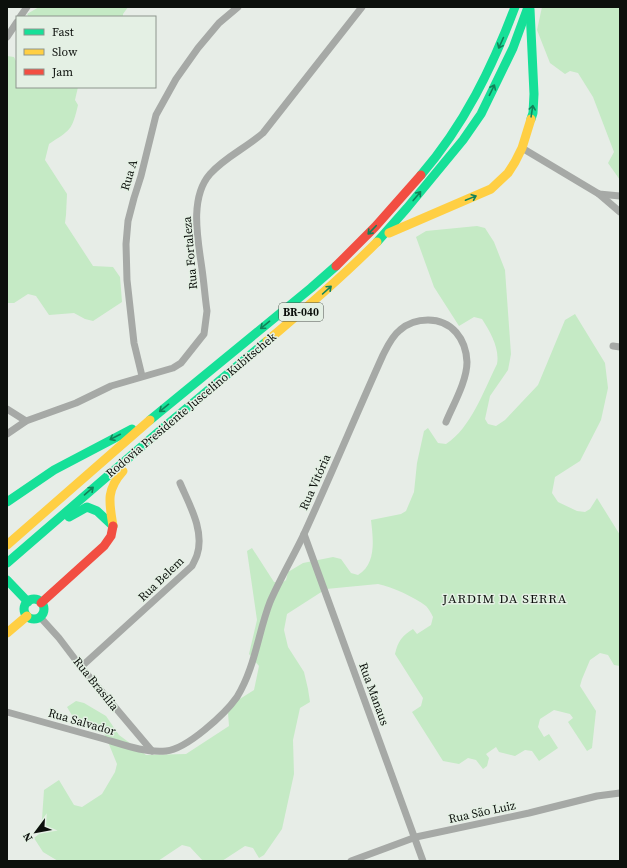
<svg xmlns="http://www.w3.org/2000/svg" width="627" height="868" viewBox="0 0 627 868" font-family="'Source Serif 4',serif">
	<rect width="100%" height="100%" fill="#e7ede7"/>
	<g fill="#c5eac5">
		<polygon points="39,7 128,7 123,14 123,17 29,17 27,14"/>
		<polygon points="542,7 620,7 620,180 608,163 614,152 593,97 578,73 570,71 565,74 550,63 537,30"/>
		<path d="M7 56 14 57 17 63V87H78L75 100 78 105C72 131 70 130 49 144L45 160 67 194 66 215 65 223 93 266 113 267 120 277 122 302 93 321 85 319 74 313 49 315 36 296 28 294 14 303H7Z"/>
		<path d="M477 226 485 228 494 242 505 270 511 354 508 370 490 396 485 419 488 424 496 426 505 420 538 385 565 320 575 314 605 363 608 388 601 420 580 461 555 477 552 493 558 502 577 511 585 512 590 509 597 498 620 535V666L614 665 608 655 600 653 590 660 582 679 580 686 596 711 592 748 587 751 568 722 573 718 570 714 554 710 540 719 538 727 544 737 549 734 558 748 539 761 532 751 525 750 515 756 499 752 496 747 486 754 489 758 487 766 483 769 476 760 468 758 459 764 443 761 412 712 421 706 423 698 395 654C398 641 402 636 413 629L417 634 431 625 433 617C431 613 429 609 426 606 414 597 393 587 378 584L326 589 287 614 284 630 288 647 304 672 308 689 310 702 300 708 293 740 294 774 282 829 264 855 259 858 253 848 245 846 222 861H203L190 847 182 845 158 861H58L43 852 34 838 39 834 42 819 44 790 59 780 74 805 82 807 102 794 115 772 117 764 106 737 100 727 87 728 76 722 67 707 76 701 84 703 106 716 119 735 146 755 186 754 229 726 228 713 235 702 254 690 259 666 249 654 257 620 247 551 252 548 274 582 282 583 286 580 288 572 303 563 333 557 341 559 351 573 358 575C377 564 373 538 371 520L401 514 406 511 414 492 417 463 424 431 428 428 438 443 446 444C471 428 484 390 497 364 500 349 490 331 482 319L474 317 459 326 434 287 416 237 426 231Z"/>
	</g>
	<g fill="none" stroke-linecap="round" stroke-linejoin="round">
		<g stroke="#a6a9a6" stroke-width="7">
			<polyline points="20,17 27,7"/>
			<polyline points="7,37 17,22"/>
			<polyline points="522,148 599,194 620,196"/>
			<polyline points="599,194 620,212"/>
			<polyline points="613,346 620,347"/>
			<polyline points="142,376 134,343 127,280 126,244 128,221 134,198 141,176 156,115 176,79 198,48 219,23 238,7"/>
			<polyline points="7,409 26,421"/>
			<path d="M7 434 26 421 76 403 111 386 173 368 181 363 204 334 207 311C205 297 204 283 202 269 198 240 189 198 210 174 225 157 246 148 263 133L362 7"/>
			<polyline points="304,534 423,861"/>
			<polyline points="40,617 59,638 81,667 152,751"/>
			<path d="M81 667 192 566C194 562 196 558 197 555 205 531 189 504 180 483"/>
			<path d="M7 712C39 721 72 730 104 739 124 745 145 753 166 751 187 749 225 714 237 697 255 668 258 633 270 602 280 579 293 557 304 534 331 475 356 415 383 355 387 347 392 336 400 330 408 323 418 320 428 320 452 320 466 339 467 362 467 381 453 405 446 422"/>
			<polyline points="351,861 416,837 529,813 597,796 620,793"/>
		</g>
		<g stroke="#16e098" stroke-width="9">
			<polyline points="530,9 534,94 533,113 531,119"/>
			<path d="M421 175C464 125 492 68 515 7"/>
			<polyline points="377,242 407,208 463,140 481,114 513,48 528,7"/>
			<polyline points="150,420 311,288 336,266"/>
			<polyline points="7,502 54,470 132,429"/>
			<polyline points="69,517 87,507 97,511 113,526"/>
			<polyline points="7,563 162,429 267,341"/>
			<polyline points="7,580 28,602"/>
			<circle cx="34" cy="609" r="10"/>
		</g>
		<g stroke="#ffcf43" stroke-width="9">
			<polyline points="389,233 491,189 508,173 515,162 522,148 531,119"/>
			<path d="M267 341C305 309 342 277 377 242"/>
			<path d="M113 526C109 502 106 490 123 471"/>
			<polyline points="7,545 150,420"/>
			<polyline points="7,633 27,616"/>
		</g>
		<g stroke="#f24e42" stroke-width="9">
			<polyline points="336,266 375,227 421,175"/>
			<polyline points="41,603 104,546 111,536 113,526"/>
		</g>
	</g>
	<defs><path id="oneway-shaft" d="M-6 0H5M1.5-3L5.5 0L1.5 3" fill="none" stroke-width="1.6" stroke-linecap="round" stroke-linejoin="round"/></defs>
	<g stroke="#128259">
		<use href="#oneway-shaft" transform="translate(501 43) rotate(114)"/>
		<use href="#oneway-shaft" transform="translate(492 90) rotate(-64)"/>
		<use href="#oneway-shaft" transform="translate(532 111) rotate(-81)"/>
		<use href="#oneway-shaft" transform="translate(417 196) rotate(-50)"/>
		<use href="#oneway-shaft" transform="translate(471 198) rotate(-22)"/>
		<use href="#oneway-shaft" transform="translate(372 230) rotate(134)"/>
		<use href="#oneway-shaft" transform="translate(327 290) rotate(-42)"/>
		<use href="#oneway-shaft" transform="translate(265 325) rotate(141)"/>
		<use href="#oneway-shaft" transform="translate(164 408) rotate(141)"/>
		<use href="#oneway-shaft" transform="translate(115 437) rotate(153)"/>
		<use href="#oneway-shaft" transform="translate(89 491) rotate(-41)"/>
	</g>
	<g text-anchor="middle" dominant-baseline="central" stroke-width="3" stroke-linejoin="round" paint-order="stroke">
		<rect fill="#e4f0e4" stroke="#4d534d" stroke-width="1" x="279" y="303" width="44" height="18" rx="3"/>
		<g font-size="11" font-weight="bold" fill="#0c100c">
			<text x="301" y="312">BR-040</text>
		</g>
		<g font-size="12" fill="#0c100c" stroke="#e4f0e4">
			<text transform="translate(129 175) rotate(-73)">Rua A</text>
			<text transform="translate(190 253) rotate(-95)">Rua Fortaleza</text>
			<text transform="translate(191 405) rotate(-40)">Rodovia Presidente Juscelino Kubitschek</text>
			<text transform="translate(315 482) rotate(-66)">Rua Vitória</text>
			<text transform="translate(161 579) rotate(-44)">Rua Belem</text>
			<text transform="translate(96 684) rotate(51)">Rua Brasília</text>
			<text transform="translate(374 694) rotate(70)">Rua Manaus</text>
			<text transform="translate(82 722) rotate(16)">Rua Salvador</text>
			<text transform="translate(482 812) rotate(-12)">Rua São Luiz</text>
		</g>
		<g font-size="13" letter-spacing="1" fill="#0c100c" stroke="#e4f0e4">
			<text x="505" y="598">JARDIM DA SERRA</text>
		</g>
	</g>
	<rect width="627" height="868" fill="none" stroke="#0c100c" stroke-width="16"/>
	<rect x="16" y="16" width="140" height="72" fill="#e4f0e4" stroke="#8e968e"/>
	<rect x="24" y="29" width="20" height="6" fill="#16e098" stroke="#8e968e"/>
	<text x="52" y="36" font-size="12" fill="#0c100c">Fast</text>
	<rect x="24" y="49" width="20" height="6" fill="#ffcf43" stroke="#8e968e"/>
	<text x="52" y="56" font-size="12" fill="#0c100c">Slow</text>
	<rect x="24" y="69" width="20" height="6" fill="#f24e42" stroke="#8e968e"/>
	<text x="52" y="76" font-size="12" fill="#0c100c">Jam</text>
	<g transform="translate(36 832) rotate(238)" stroke="#e4f0e4" stroke-width="3" paint-order="stroke">
	<path d="M0-3L7 15L0 10L-7 15Z" fill="#0c100c"/>
	<text y="-6" font-size="11" font-weight="bold" text-anchor="middle" fill="#0c100c">N</text>
	</g>
</svg>
